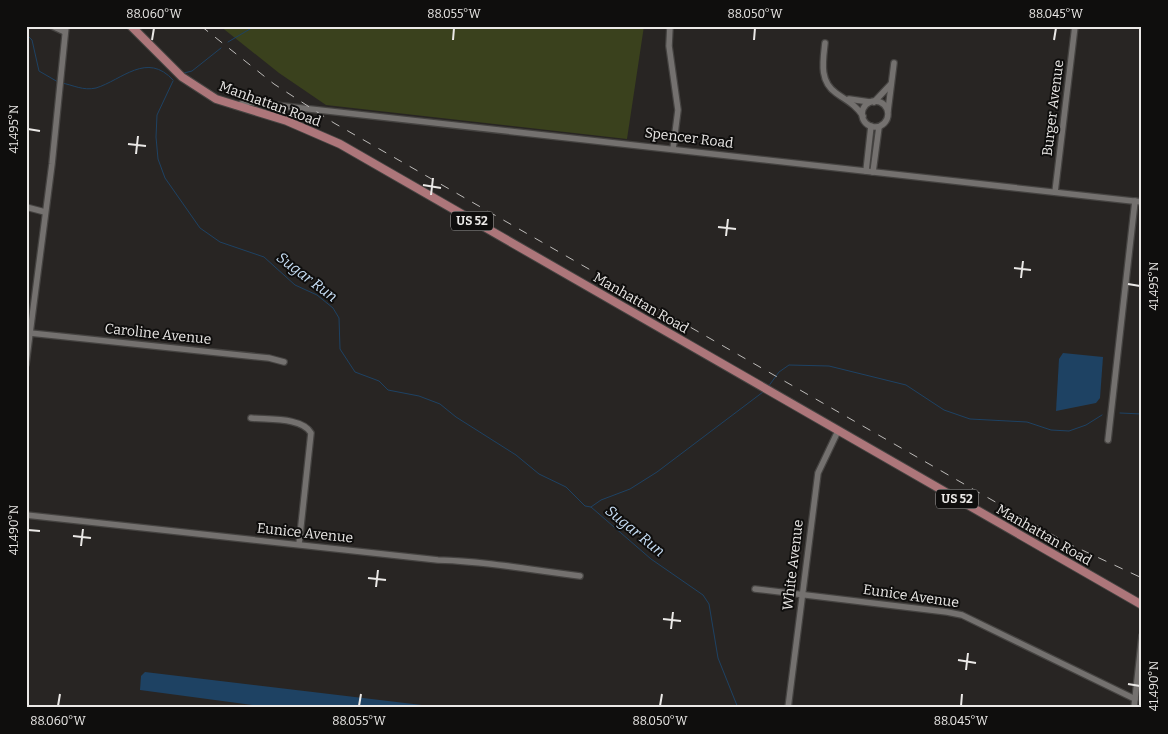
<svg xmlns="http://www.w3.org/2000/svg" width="1168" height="734" viewBox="0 0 1168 734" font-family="Bitter,serif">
	<rect width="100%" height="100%" fill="#282523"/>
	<polygon fill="#3a411d" points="220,26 644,26 627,139 326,105 279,73"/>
	<g fill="#1e4263">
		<polygon points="1063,353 1103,357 1100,398 1096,403 1056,411 1059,359"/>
		<polygon points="145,672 447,708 274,708 140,690 141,676"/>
	</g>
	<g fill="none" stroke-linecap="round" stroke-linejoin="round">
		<g stroke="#1e4263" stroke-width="1">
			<polyline points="26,34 32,40 39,71 58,82"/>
			<polyline points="228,42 255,26"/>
			<polyline points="184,73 192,71 221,48"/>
			<polyline points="173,81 157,115 156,137 158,159 165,178 200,228 220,242 264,257 295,285 317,295 333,308 339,318 340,349 355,372 379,381 388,390 419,396 440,404 456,417 516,455 539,474 566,487 585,506 591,507 651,559 703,595 709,604 718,658 738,708"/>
			<path d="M62 83C73 85 83 91 96 88 122 80 147 51 173 80"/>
			<polyline points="768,387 779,372 789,365 829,366 906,385 944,410 970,419 1027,422 1051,430 1069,431 1086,425 1102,415"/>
			<polyline points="1120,413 1142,414"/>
			<polyline points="591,507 601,500 630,489 657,472 763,392"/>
		</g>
		<defs>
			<g id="minor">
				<polyline points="52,26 65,32"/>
				<polyline points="670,26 669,46 678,110 673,149"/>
				<path d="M825 43C823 61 819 81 836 93 847 101 855 104 863 116"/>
				<polyline points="849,99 870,102"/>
				<circle cx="875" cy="114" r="13"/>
				<polyline points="874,102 891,84"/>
				<polyline points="236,106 246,102 310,109 1142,202"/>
				<polyline points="888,111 894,63"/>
				<polyline points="866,171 871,126"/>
				<polyline points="873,172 879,127"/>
				<polyline points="1055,192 1075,26"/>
				<polyline points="26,207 45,212"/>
				<polyline points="30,333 269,358 284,362"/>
				<polyline points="26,364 52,164 66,26"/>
				<path d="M251 418C268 420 302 417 311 433L299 544"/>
				<polyline points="1108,440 1135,201"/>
				<path d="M26 515 438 560C485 561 532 570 580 576"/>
				<polyline points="755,589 947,612 962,615 1135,699"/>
				<polyline points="788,708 818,473 838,431"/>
				<polyline points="1134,708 1142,636"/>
			</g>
			<polyline id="major" points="131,26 182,77 216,99 287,121 340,144 1142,605"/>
		</defs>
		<use href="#minor" stroke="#454341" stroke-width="8"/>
		<use href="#major" stroke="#454341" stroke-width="10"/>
		<use href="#minor" stroke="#74716f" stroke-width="5.5"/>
		<use href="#major" stroke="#ad767a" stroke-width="8"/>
		<polyline stroke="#bcbab8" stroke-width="1" stroke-dasharray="9 9" stroke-linecap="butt" points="201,26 274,84 334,123 1067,543 1142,578"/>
	</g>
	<path fill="none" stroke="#ebe9e7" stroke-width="2" d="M152 40 154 28M453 40 454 28M754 40 755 28M1054 40 1056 28M28 129 40 131M128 144 146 146M136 154 138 136M423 185 441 188M431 195 433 178M718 227 736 229M726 236 728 219M1014 268 1031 270M1021 278 1023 261M1128 284 1140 286M28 530 40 531M73 536 91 538M81 546 83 529M368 578 386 580M376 587 378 570M663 619 681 621M671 629 673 612M958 660 976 663M966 670 968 653M1128 684 1140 686M58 706 60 694M359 706 361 694M660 706 662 694M961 706 962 694"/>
	<g text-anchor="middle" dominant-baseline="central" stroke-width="4" stroke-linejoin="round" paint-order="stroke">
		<g fill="#0f0e0d" stroke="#a9a7a6" stroke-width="1">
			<rect x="451" y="211.5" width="42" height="19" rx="4"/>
			<rect x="936" y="489.5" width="42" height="19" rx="4"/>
		</g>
		<g font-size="12" font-weight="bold" fill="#ebe9e7">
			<text x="472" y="221">US 52</text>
			<text x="957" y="499">US 52</text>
		</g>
		<g font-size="14" fill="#ebe9e7" stroke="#0f0e0d">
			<text transform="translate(270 104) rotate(20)">Manhattan Road</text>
			<text transform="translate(1053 108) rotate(-83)">Burger Avenue</text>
			<text transform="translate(689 138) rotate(7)">Spencer Road</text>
			<text transform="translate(641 303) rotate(30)">Manhattan Road</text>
			<text transform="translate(158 334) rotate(6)">Caroline Avenue</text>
			<text transform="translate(305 533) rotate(6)">Eunice Avenue</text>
			<text transform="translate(1044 535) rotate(30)">Manhattan Road</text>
			<text transform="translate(793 565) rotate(-83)">White Avenue</text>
			<text transform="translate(911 596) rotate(8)">Eunice Avenue</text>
		</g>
		<g font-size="15" font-style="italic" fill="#c6ddf4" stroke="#0f0e0d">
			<text transform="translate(307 277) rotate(37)">Sugar Run</text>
			<text transform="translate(635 531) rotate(39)">Sugar Run</text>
		</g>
	</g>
	<rect width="1168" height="734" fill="none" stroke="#0f0e0d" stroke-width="55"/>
	<rect x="28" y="28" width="1112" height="678" fill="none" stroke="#ebe9e7" stroke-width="2"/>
	<g font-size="12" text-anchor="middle" fill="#ebe9e7">
		<text x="154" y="18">88.060°W</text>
		<text x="454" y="18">88.055°W</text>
		<text x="755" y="18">88.050°W</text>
		<text x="1056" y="18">88.045°W</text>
		<text transform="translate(14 129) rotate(-90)" y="4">41.495°N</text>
		<text transform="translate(1154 286) rotate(-90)" y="4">41.495°N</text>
		<text transform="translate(14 530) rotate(-90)" y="4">41.490°N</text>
		<text transform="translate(1154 686) rotate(-90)" y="4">41.490°N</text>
		<text x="58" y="725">88.060°W</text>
		<text x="359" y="725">88.055°W</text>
		<text x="660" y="725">88.050°W</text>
		<text x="961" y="725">88.045°W</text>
	</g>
</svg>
